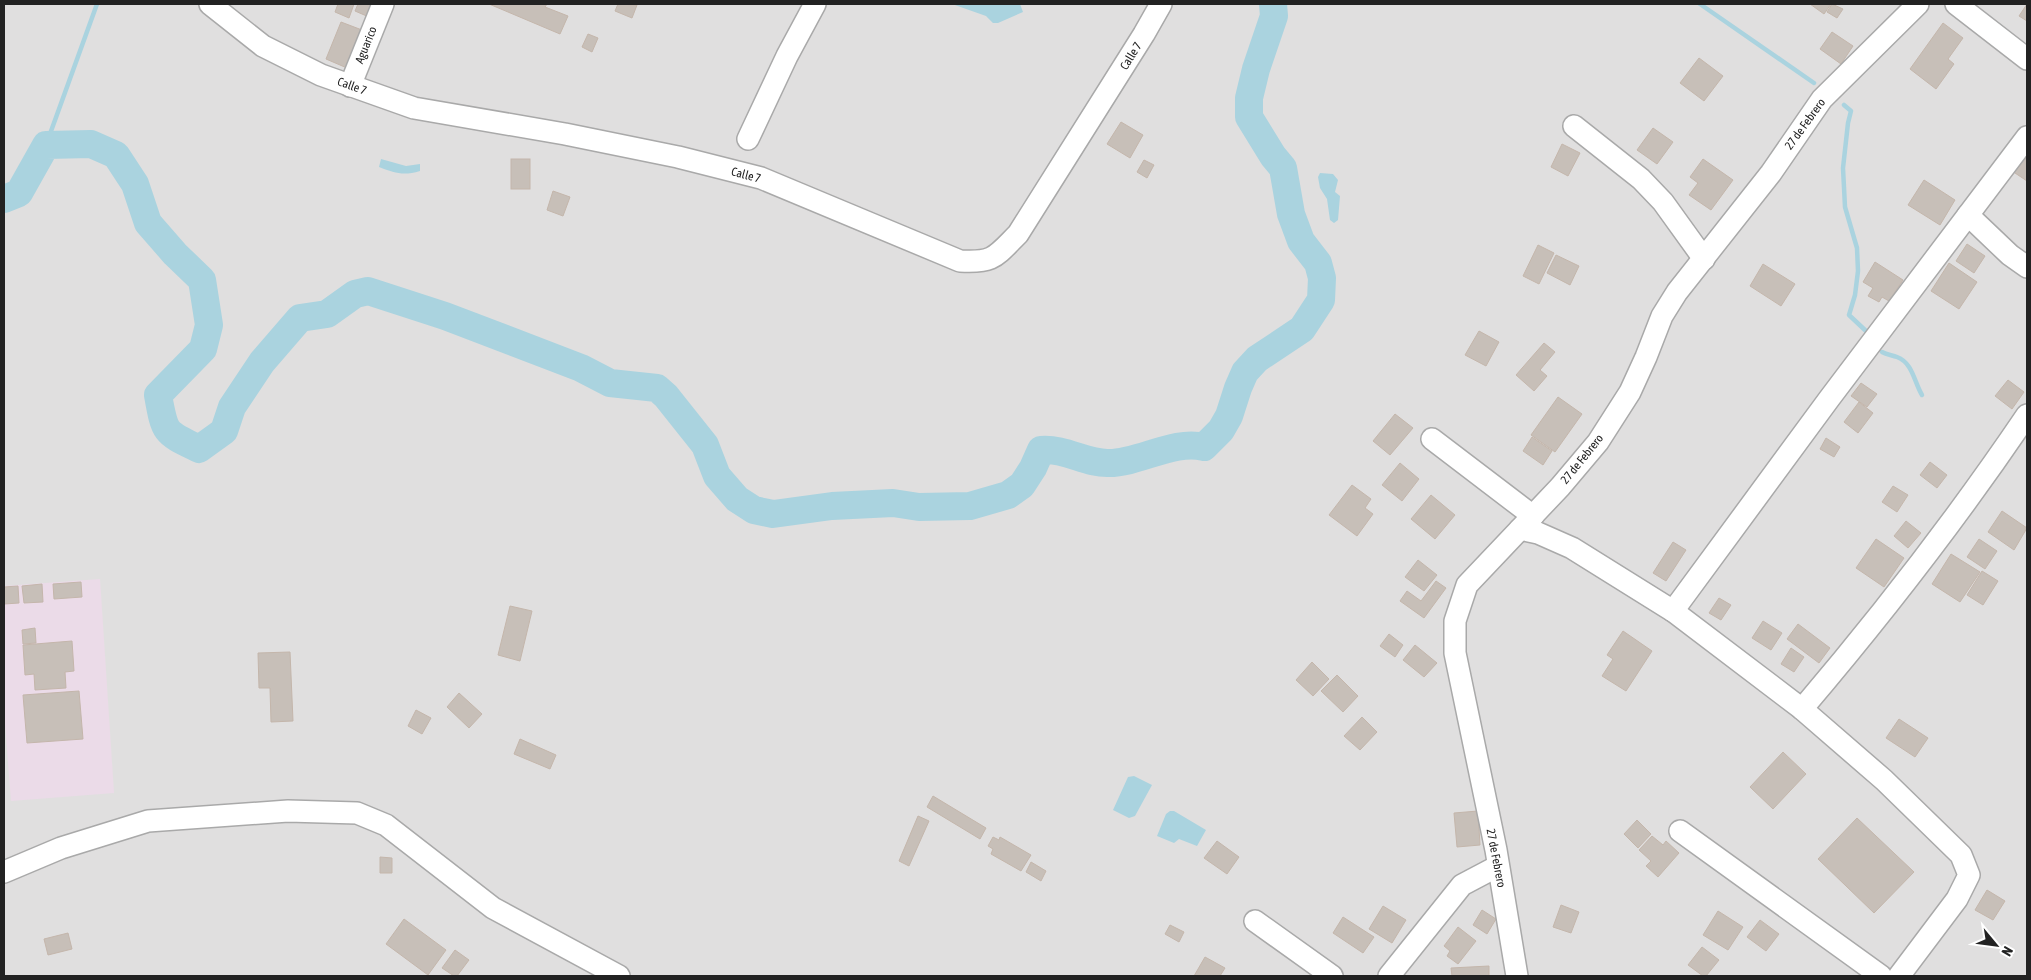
<svg xmlns="http://www.w3.org/2000/svg" width="2031" height="980" viewBox="0 0 2031 980" font-family="'Asap Condensed',sans-serif">
	<rect width="100%" height="100%" fill="#f2efe9"/>
	<rect fill="#e0dfdf" x="4" y="4" width="2023" height="972"/>
	<polygon fill="#ebdbe8" points="100,579 114,793 11,801 4,711 4,586"/>
	<g fill="#aad3df">
		<polygon points="952,4 1020,4 1023,12 998,23 993,23 986,16"/>
		<path d="M381 159 406 166 420 164V171C403 176 395 173 379 167Z"/>
		<polygon points="1320,173 1333,174 1338,180 1335,192 1340,196 1338,220 1334,223 1330,220 1327,199 1320,188 1318,177"/>
		<polygon points="1134,776 1152,785 1135,816 1129,818 1113,810 1128,777"/>
		<polygon points="1170,811 1174,811 1206,830 1197,846 1179,839 1174,843 1157,836 1166,814"/>
	</g>
	<g fill="none" stroke-linecap="round" stroke-linejoin="round">
		<g stroke="#aad3df" stroke-width="4.5">
			<polyline points="1700,4 1814,83"/>
			<polyline points="1844,105 1851,111 1848,123 1843,168 1845,207 1857,248 1858,271 1855,295 1849,315 1866,331"/>
			<polyline points="46,145 97,4"/>
			<path d="M1882 352C1887 355 1892 355 1897 357 1913 363 1914 382 1922 395"/>
		</g>
		<path stroke="#aad3df" stroke-width="28" d="M4 199 19 193 46 145 91 144 116 155 135 184 148 223 175 254 202 280 209 325 203 349 158 395C165 434 164 432 199 449L224 431 232 407 262 362 300 318 327 314 355 294 368 291 445 316 581 368 610 383 657 388 666 396 705 445 717 476 737 499 754 510 773 514 832 506 893 503 919 507 970 506 1008 495 1022 485 1033 468 1041 450C1065 448 1087 464 1109 463 1139 463 1175 439 1204 447L1221 430 1229 416 1238 388 1245 372 1257 359 1302 329 1321 300 1322 278 1318 263 1301 241 1291 214 1283 168 1273 156 1249 117V98L1256 69 1274 16 1273 4"/>
	</g>
	<g fill="#c7bfb8" stroke="#c4b6ab">
		<polygon points="338,4 354,4 349,18 335,12"/>
		<polygon points="358,4 374,4 369,17 355,11"/>
		<polygon points="489,4 547,4 545,7 568,16 560,34"/>
		<polygon points="618,4 637,5 632,18 615,11"/>
		<polygon points="1810,4 1831,4 1824,14"/>
		<polygon points="1832,4 1843,9 1837,18 1827,12"/>
		<polygon points="2027,4 2027,21 2019,16"/>
		<polygon points="341,22 362,30 347,68 326,59"/>
		<polygon points="1943,23 1963,38 1948,59 1954,64 1936,89 1910,69"/>
		<polygon points="1832,32 1853,46 1841,64 1820,49"/>
		<polygon points="588,34 598,38 592,52 582,47"/>
		<polygon points="1699,58 1723,76 1704,101 1680,83"/>
		<polygon points="1121,122 1143,135 1130,158 1107,144"/>
		<polygon points="1653,128 1673,142 1657,164 1637,150"/>
		<polygon points="1562,144 1580,153 1568,176 1551,167"/>
		<polygon points="2023,155 2027,157 2027,181 2012,171"/>
		<rect x="511" y="159" width="19" height="30"/>
		<polygon points="1703,159 1733,180 1711,210 1689,195 1698,183 1690,177"/>
		<polygon points="1144,160 1154,165 1147,178 1137,172"/>
		<polygon points="1924,180 1955,200 1940,225 1908,205"/>
		<polygon points="553,191 570,197 563,216 547,210"/>
		<polygon points="1967,244 1985,256 1974,273 1956,261"/>
		<polygon points="1538,245 1554,253 1539,284 1523,276"/>
		<polygon points="1556,255 1579,266 1570,285 1547,273"/>
		<polygon points="1875,262 1903,280 1889,301 1882,297 1879,302 1868,296 1873,288 1863,282"/>
		<polygon points="1949,263 1977,282 1959,309 1931,291"/>
		<polygon points="1763,264 1795,284 1781,306 1750,286"/>
		<polygon points="1479,331 1499,342 1486,366 1465,355"/>
		<polygon points="1544,343 1555,352 1540,370 1547,376 1534,391 1516,375"/>
		<polygon points="2008,380 2024,392 2012,409 1995,396"/>
		<polygon points="1861,383 1877,394 1867,407 1851,396"/>
		<polygon points="1558,397 1582,414 1555,452 1531,435"/>
		<polygon points="1859,402 1873,413 1858,433 1844,422"/>
		<polygon points="1395,414 1413,428 1390,455 1373,441"/>
		<polygon points="1532,437 1552,451 1543,465 1523,451"/>
		<polygon points="1826,438 1840,447 1834,457 1820,449"/>
		<polygon points="1930,462 1947,475 1937,488 1920,475"/>
		<polygon points="1400,463 1419,479 1402,501 1382,485"/>
		<polygon points="1352,485 1371,499 1365,508 1373,514 1357,536 1329,515"/>
		<polygon points="1893,486 1908,495 1897,512 1882,502"/>
		<polygon points="1431,495 1455,515 1435,539 1411,519"/>
		<polygon points="2002,511 2027,528 2014,550 1988,532"/>
		<polygon points="1906,521 1921,533 1908,548 1894,536"/>
		<polygon points="1876,539 1904,558 1884,587 1856,568"/>
		<polygon points="1979,539 1997,551 1985,569 1967,557"/>
		<polygon points="1673,542 1686,550 1666,581 1653,573"/>
		<polygon points="1951,554 1980,572 1960,602 1932,584"/>
		<polygon points="1418,560 1437,575 1424,591 1405,577"/>
		<polygon points="1982,571 1998,581 1983,605 1967,595"/>
		<polygon points="1436,581 1446,588 1424,618 1400,601 1407,591 1421,601"/>
		<polygon points="81,582 82,597 54,599 53,584"/>
		<polygon points="42,584 43,602 24,603 22,586"/>
		<polygon points="18,586 19,603 4,604 4,587"/>
		<polygon points="1719,598 1731,605 1721,620 1709,613"/>
		<polygon points="510,606 532,611 520,661 498,655"/>
		<polygon points="1763,621 1782,633 1771,650 1752,638"/>
		<polygon points="1798,624 1830,648 1819,663 1787,639"/>
		<polygon points="35,628 36,643 23,644 22,630"/>
		<polygon points="1623,631 1652,651 1626,691 1602,676 1613,659 1607,655"/>
		<polygon points="1389,634 1403,645 1395,657 1380,646"/>
		<polygon points="72,641 74,671 65,672 66,688 35,690 34,674 25,675 23,645"/>
		<polygon points="1415,645 1437,663 1424,677 1403,660"/>
		<polygon points="1791,648 1804,657 1794,672 1781,664"/>
		<polygon points="290,652 293,721 271,722 270,688 259,688 258,653"/>
		<polygon points="1312,662 1329,679 1313,696 1296,680"/>
		<polygon points="1337,675 1358,696 1343,712 1321,691"/>
		<polygon points="79,691 83,739 27,743 23,695"/>
		<polygon points="459,693 482,714 469,728 447,707"/>
		<polygon points="416,710 431,718 422,734 408,726"/>
		<polygon points="1362,717 1377,732 1360,750 1344,736"/>
		<polygon points="1899,719 1928,738 1915,757 1886,738"/>
		<polygon points="520,739 556,755 550,769 514,754"/>
		<polygon points="1783,752 1806,774 1773,809 1750,787"/>
		<polygon points="933,796 986,828 980,839 927,807"/>
		<polygon points="1478,811 1480,845 1457,847 1454,813"/>
		<polygon points="918,816 929,821 909,866 899,861"/>
		<polygon points="1857,818 1914,872 1874,913 1818,859"/>
		<polygon points="1637,820 1651,834 1638,848 1624,834"/>
		<polygon points="1652,836 1663,845 1666,841 1679,853 1658,877 1646,866 1651,861 1639,850"/>
		<polygon points="993,837 999,840 1000,837 1031,855 1021,871 991,854 993,849 988,846"/>
		<polygon points="1217,841 1239,857 1227,874 1204,858"/>
		<polygon points="380,857 392,858 392,873 380,873"/>
		<polygon points="1031,862 1046,871 1041,881 1026,872"/>
		<polygon points="1987,890 2005,901 1993,920 1975,910"/>
		<polygon points="1561,905 1579,912 1571,933 1553,927"/>
		<polygon points="1383,906 1406,920 1392,943 1369,929"/>
		<polygon points="1482,910 1496,919 1487,934 1473,925"/>
		<polygon points="1718,911 1743,927 1728,950 1703,935"/>
		<polygon points="1343,917 1374,937 1363,953 1333,933"/>
		<polygon points="404,919 446,950 428,975 386,944"/>
		<polygon points="1760,920 1779,934 1766,951 1747,937"/>
		<polygon points="1170,925 1184,932 1179,942 1165,934"/>
		<polygon points="1458,927 1476,941 1458,964 1447,956 1450,951 1444,946"/>
		<polygon points="68,933 72,949 48,955 44,939"/>
		<polygon points="1702,947 1719,960 1706,976 1703,976 1688,965"/>
		<polygon points="455,950 469,960 457,976 454,976 442,968"/>
		<polygon points="1205,957 1225,968 1220,976 1194,976"/>
		<polygon points="1489,966 1489,976 1452,976 1451,968"/>
	</g>
	<g fill="none" stroke-linecap="round" stroke-linejoin="round">
		<defs>
			<g id="minor">
				<path d="M210 4 263 46 321 75 414 108 565 134 678 157 761 178 960 261C994 263 995 257 1018 234L1144 34 1161 4"/>
				<polyline points="1956,4 2027,59"/>
				<polyline points="350,86 383,4"/>
				<polyline points="1574,126 1641,179 1663,202 1704,259"/>
				<polyline points="748,139 787,56 815,4"/>
				<polyline points="1968,215 2010,255 2027,267"/>
				<polyline points="1432,439 1533,516"/>
				<polyline points="1520,529 1538,533 1572,548 1673,611 1802,709 1884,780 1961,855 1969,875 1957,899 1899,976"/>
				<polyline points="1673,611 1829,399 2027,137"/>
				<path d="M1802 709C1882 615 1958 517 2027 415"/>
				<polyline points="1680,831 1881,976"/>
				<polyline points="4,872 61,848 148,821 288,811 357,813 386,825 493,908 619,976"/>
				<polyline points="1255,921 1332,976"/>
				<polyline points="1389,976 1462,885 1498,866"/>
				<polyline points="1517,976 1496,850 1455,653 1455,621 1467,585 1560,487 1598,442 1630,392 1646,357 1662,316 1677,292 1771,173 1822,99 1918,4"/>
			</g>
		</defs>
		<use href="#minor" stroke="#a9a9a9" stroke-width="24"/>
		<use href="#minor" stroke="#fff" stroke-width="21"/>
	</g>
	<g text-anchor="middle" dominant-baseline="central" stroke-width="4.5" stroke-linejoin="round" paint-order="stroke">
		<g font-size="12" fill="#222" stroke="#fff">
			<text transform="translate(366 45) rotate(-68)">Aguarico</text>
			<text transform="translate(1131 56) rotate(-58)">Calle 7</text>
			<text transform="translate(352 86) rotate(20)">Calle 7</text>
			<text transform="translate(1805 124) rotate(-54)">27 de Febrero</text>
			<text transform="translate(746 175) rotate(15)">Calle 7</text>
			<text transform="translate(1582 459) rotate(-51)">27 de Febrero</text>
			<text transform="translate(1496 858) rotate(79)">27 de Febrero</text>
		</g>
	</g>
	<rect width="2031" height="980" fill="none" stroke="#222222" stroke-width="10"/>
	<g transform="translate(1996 945) rotate(119)" stroke="#ffffff" stroke-width="4" paint-order="stroke">
	<path d="M0-4L9 19L0 12L-9 19Z" fill="#222222"/>
	<text y="-8" font-size="14" font-weight="bold" text-anchor="middle" fill="#222222">N</text>
	</g>
</svg>
